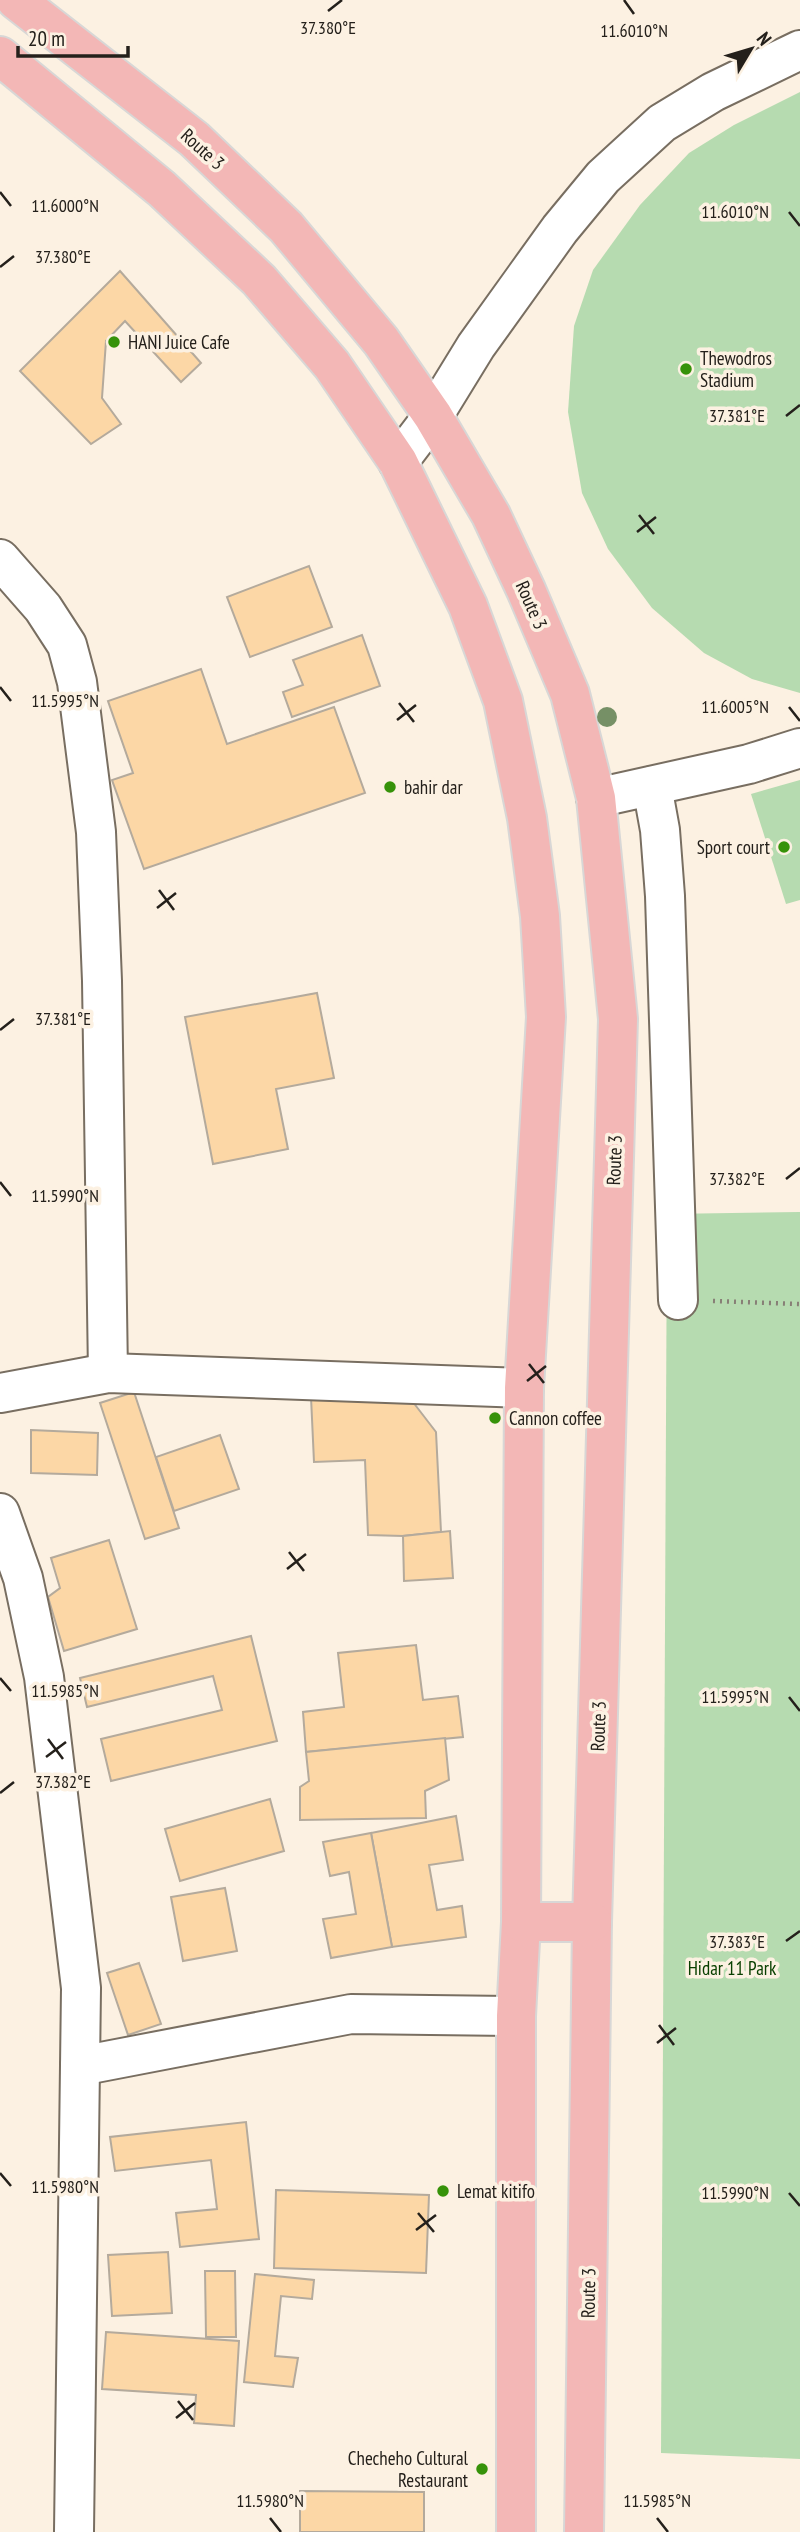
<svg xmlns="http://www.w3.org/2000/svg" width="800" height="2532" viewBox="0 0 800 2532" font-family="'PT Sans Narrow',sans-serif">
	<rect width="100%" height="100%" fill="#fcf1e2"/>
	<g fill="#b6dbb0">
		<polygon points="800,92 800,693 752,679 704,653 652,608 608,549 582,493 568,412 574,326 593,270 640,205 689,153 734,125"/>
		<polygon points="800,780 800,900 786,904 751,794"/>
		<polygon points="800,1212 800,2459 661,2453 667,1214"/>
	</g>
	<g fill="#fcd7a6" stroke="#b4aa9c" stroke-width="2">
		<polygon points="120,271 201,363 181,382 125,321 106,341 102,398 121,424 91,444 20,371"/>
		<polygon points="309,566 332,627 250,657 227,597"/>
		<polygon points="362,635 380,686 292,717 283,692 303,685 293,660"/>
		<polygon points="201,669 227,744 334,707 365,793 144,869 112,780 133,773 108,701"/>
		<polygon points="317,993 334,1078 276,1089 288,1149 213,1164 185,1017"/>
		<polygon points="134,1392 179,1528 145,1539 100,1403"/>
		<polygon points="406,1393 436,1432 441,1532 403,1536 368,1535 365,1460 314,1462 311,1397"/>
		<polygon points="31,1430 98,1433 97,1475 31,1473"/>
		<polygon points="220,1435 239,1489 174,1511 156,1457"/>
		<polygon points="450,1531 453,1578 404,1581 403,1536"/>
		<polygon points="109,1540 137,1629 64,1651 48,1597 60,1588 51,1558"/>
		<polygon points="251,1636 277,1741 111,1781 101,1739 222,1710 213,1676 87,1707 80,1678"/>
		<polygon points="416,1645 423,1700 458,1696 463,1737 306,1752 303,1712 344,1707 338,1653"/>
		<polygon points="445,1738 449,1780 425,1791 426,1818 300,1820 300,1787 309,1781 306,1752"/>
		<polygon points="270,1799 284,1851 180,1881 165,1829"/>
		<polygon points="456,1816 463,1860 429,1865 437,1910 462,1906 466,1937 392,1947 371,1833"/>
		<polygon points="371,1833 392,1947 331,1958 323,1919 356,1914 349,1872 330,1876 323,1842"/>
		<polygon points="225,1888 237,1951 183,1961 171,1897"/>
		<polygon points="139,1963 161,2024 128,2035 107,1973"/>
		<polygon points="246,2122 259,2239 180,2247 176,2213 217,2209 211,2160 115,2171 110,2137"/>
		<polygon points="276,2190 429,2195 426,2273 274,2268"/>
		<polygon points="168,2252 172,2313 112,2316 108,2255"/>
		<polygon points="205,2271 235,2271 236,2337 206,2337"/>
		<polygon points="255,2274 314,2280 312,2299 281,2296 275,2356 298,2358 293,2387 244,2382"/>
		<polygon points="106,2332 239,2341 234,2426 194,2423 196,2395 102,2389"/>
		<polygon points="300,2491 424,2492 424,2532 300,2532"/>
	</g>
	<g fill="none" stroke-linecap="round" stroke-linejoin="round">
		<defs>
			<g id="minor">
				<polyline points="398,462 433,416 476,346 560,229 603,177 662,123 713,92 800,50"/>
				<polyline points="0,559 43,608 67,645 77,682 96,832 102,981 108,1373"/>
				<polyline points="652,786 660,830 665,896 678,1300"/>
				<polyline points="596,798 749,764 800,748"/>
				<polyline points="0,1393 108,1373 524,1388"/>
				<polyline points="0,1513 23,1578 44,1677 81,1988 74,2532"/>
				<polyline points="80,2066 351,2014 516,2016"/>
			</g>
			<g id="major">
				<polyline points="16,0 194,139 286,227 381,341 433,416 491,515 526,590 570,694 596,798 618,1019 592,1922 584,2532"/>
				<polyline points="0,56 162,189 259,280 332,365 398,462 468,606 503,701 527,818 540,916 546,1017 524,1388 521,1922 516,2016 516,2532"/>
				<polyline points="521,1922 592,1922"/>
			</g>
		</defs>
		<use href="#minor" stroke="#786e61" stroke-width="42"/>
		<use href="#major" stroke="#d8d7d6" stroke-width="42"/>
		<polyline stroke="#877f76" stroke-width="4.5" stroke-dasharray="2 5" stroke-linecap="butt" points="713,1301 800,1304"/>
		<use href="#minor" stroke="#fff" stroke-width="38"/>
		<use href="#major" stroke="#f3b7b6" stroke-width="38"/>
	</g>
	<circle fill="#769066" cx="607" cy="717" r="10"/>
	<path fill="none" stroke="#24201b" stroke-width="2.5" d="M624 0 634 14M328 11 342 0M0 192 11 206M789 212 800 226M0 267 14 256M786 416 800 405M639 515 654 534M637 532 656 517M0 687 11 701M399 703 414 722M789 707 800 721M397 720 416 705M159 890 174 910M157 908 176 893M0 1030 14 1019M786 1179 800 1168M0 1182 11 1196M529 1364 544 1383M527 1381 546 1366M289 1552 304 1571M287 1569 306 1554M0 1678 11 1691M789 1697 800 1711M48 1739 63 1759M46 1757 66 1742M0 1793 14 1782M786 1941 800 1931M659 2025 674 2045M657 2043 676 2028M0 2173 11 2186M789 2193 800 2206M418 2213 434 2232M416 2230 436 2215M178 2401 193 2420M176 2418 195 2403M270 2518 281 2532M657 2518 668 2532"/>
	<g fill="#369209" stroke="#fcf1e2" stroke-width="2.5">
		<circle cx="114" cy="342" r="7"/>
		<circle cx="686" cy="369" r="7"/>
		<circle cx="390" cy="787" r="7"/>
		<circle cx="784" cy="847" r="7"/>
		<circle cx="495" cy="1418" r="7"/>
		<circle cx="443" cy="2191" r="7"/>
		<circle cx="482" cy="2469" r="7"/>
	</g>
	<g text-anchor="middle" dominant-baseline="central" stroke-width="7" stroke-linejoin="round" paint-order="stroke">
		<g font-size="19" fill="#24201b" stroke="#fcf1e2">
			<text transform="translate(203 149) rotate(42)">Route 3</text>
			<text transform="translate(532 605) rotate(66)">Route 3</text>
			<text transform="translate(614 1160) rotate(-88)">Route 3</text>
			<text transform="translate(598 1726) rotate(-88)">Route 3</text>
			<text transform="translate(588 2293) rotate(-89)">Route 3</text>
		</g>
		<g font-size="19" fill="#24201b" stroke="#fcf1e2" text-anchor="start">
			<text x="128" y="342">HANI Juice Cafe</text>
			<text x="700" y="358">Thewodros<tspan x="700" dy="22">Stadium</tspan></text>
			<text x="404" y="787">bahir dar</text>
			<text x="770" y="847" text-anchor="end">Sport court</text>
			<text x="509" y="1418">Cannon coffee</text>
			<text x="457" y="2191">Lemat kitifo</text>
			<text x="468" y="2458" text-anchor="end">Checheho Cultural<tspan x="468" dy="22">Restaurant</tspan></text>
		</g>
		<g font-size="19" fill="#094001" stroke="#fcf1e2">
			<text x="732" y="1968">Hidar 11 Park</text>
		</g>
	</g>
	<g font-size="18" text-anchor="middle" fill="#24201b" stroke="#fcf1e2" stroke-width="7" stroke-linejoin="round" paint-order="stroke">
		<text x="328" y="34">37.380°E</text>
		<text x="634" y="37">11.6010°N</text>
		<text x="65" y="212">11.6000°N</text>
		<text x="735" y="218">11.6010°N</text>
		<text x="63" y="263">37.380°E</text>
		<text x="737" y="422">37.381°E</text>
		<text x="65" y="707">11.5995°N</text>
		<text x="735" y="713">11.6005°N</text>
		<text x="63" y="1025">37.381°E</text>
		<text x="737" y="1185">37.382°E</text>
		<text x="65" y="1202">11.5990°N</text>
		<text x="65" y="1697">11.5985°N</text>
		<text x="735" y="1703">11.5995°N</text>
		<text x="63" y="1788">37.382°E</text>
		<text x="737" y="1948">37.383°E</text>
		<text x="65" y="2193">11.5980°N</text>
		<text x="735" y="2199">11.5990°N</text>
		<text x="270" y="2507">11.5980°N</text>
		<text x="657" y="2507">11.5985°N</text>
	</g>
	<g transform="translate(751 49) rotate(52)" stroke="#fcf1e2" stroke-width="5" paint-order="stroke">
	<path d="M0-5L12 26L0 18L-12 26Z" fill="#24201b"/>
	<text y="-10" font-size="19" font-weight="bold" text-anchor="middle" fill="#24201b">N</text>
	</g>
	<path d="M18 46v10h110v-10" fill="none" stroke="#24201b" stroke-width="3.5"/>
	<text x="28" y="46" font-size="21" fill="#24201b" stroke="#fcf1e2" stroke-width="5" paint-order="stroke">20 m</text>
</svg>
